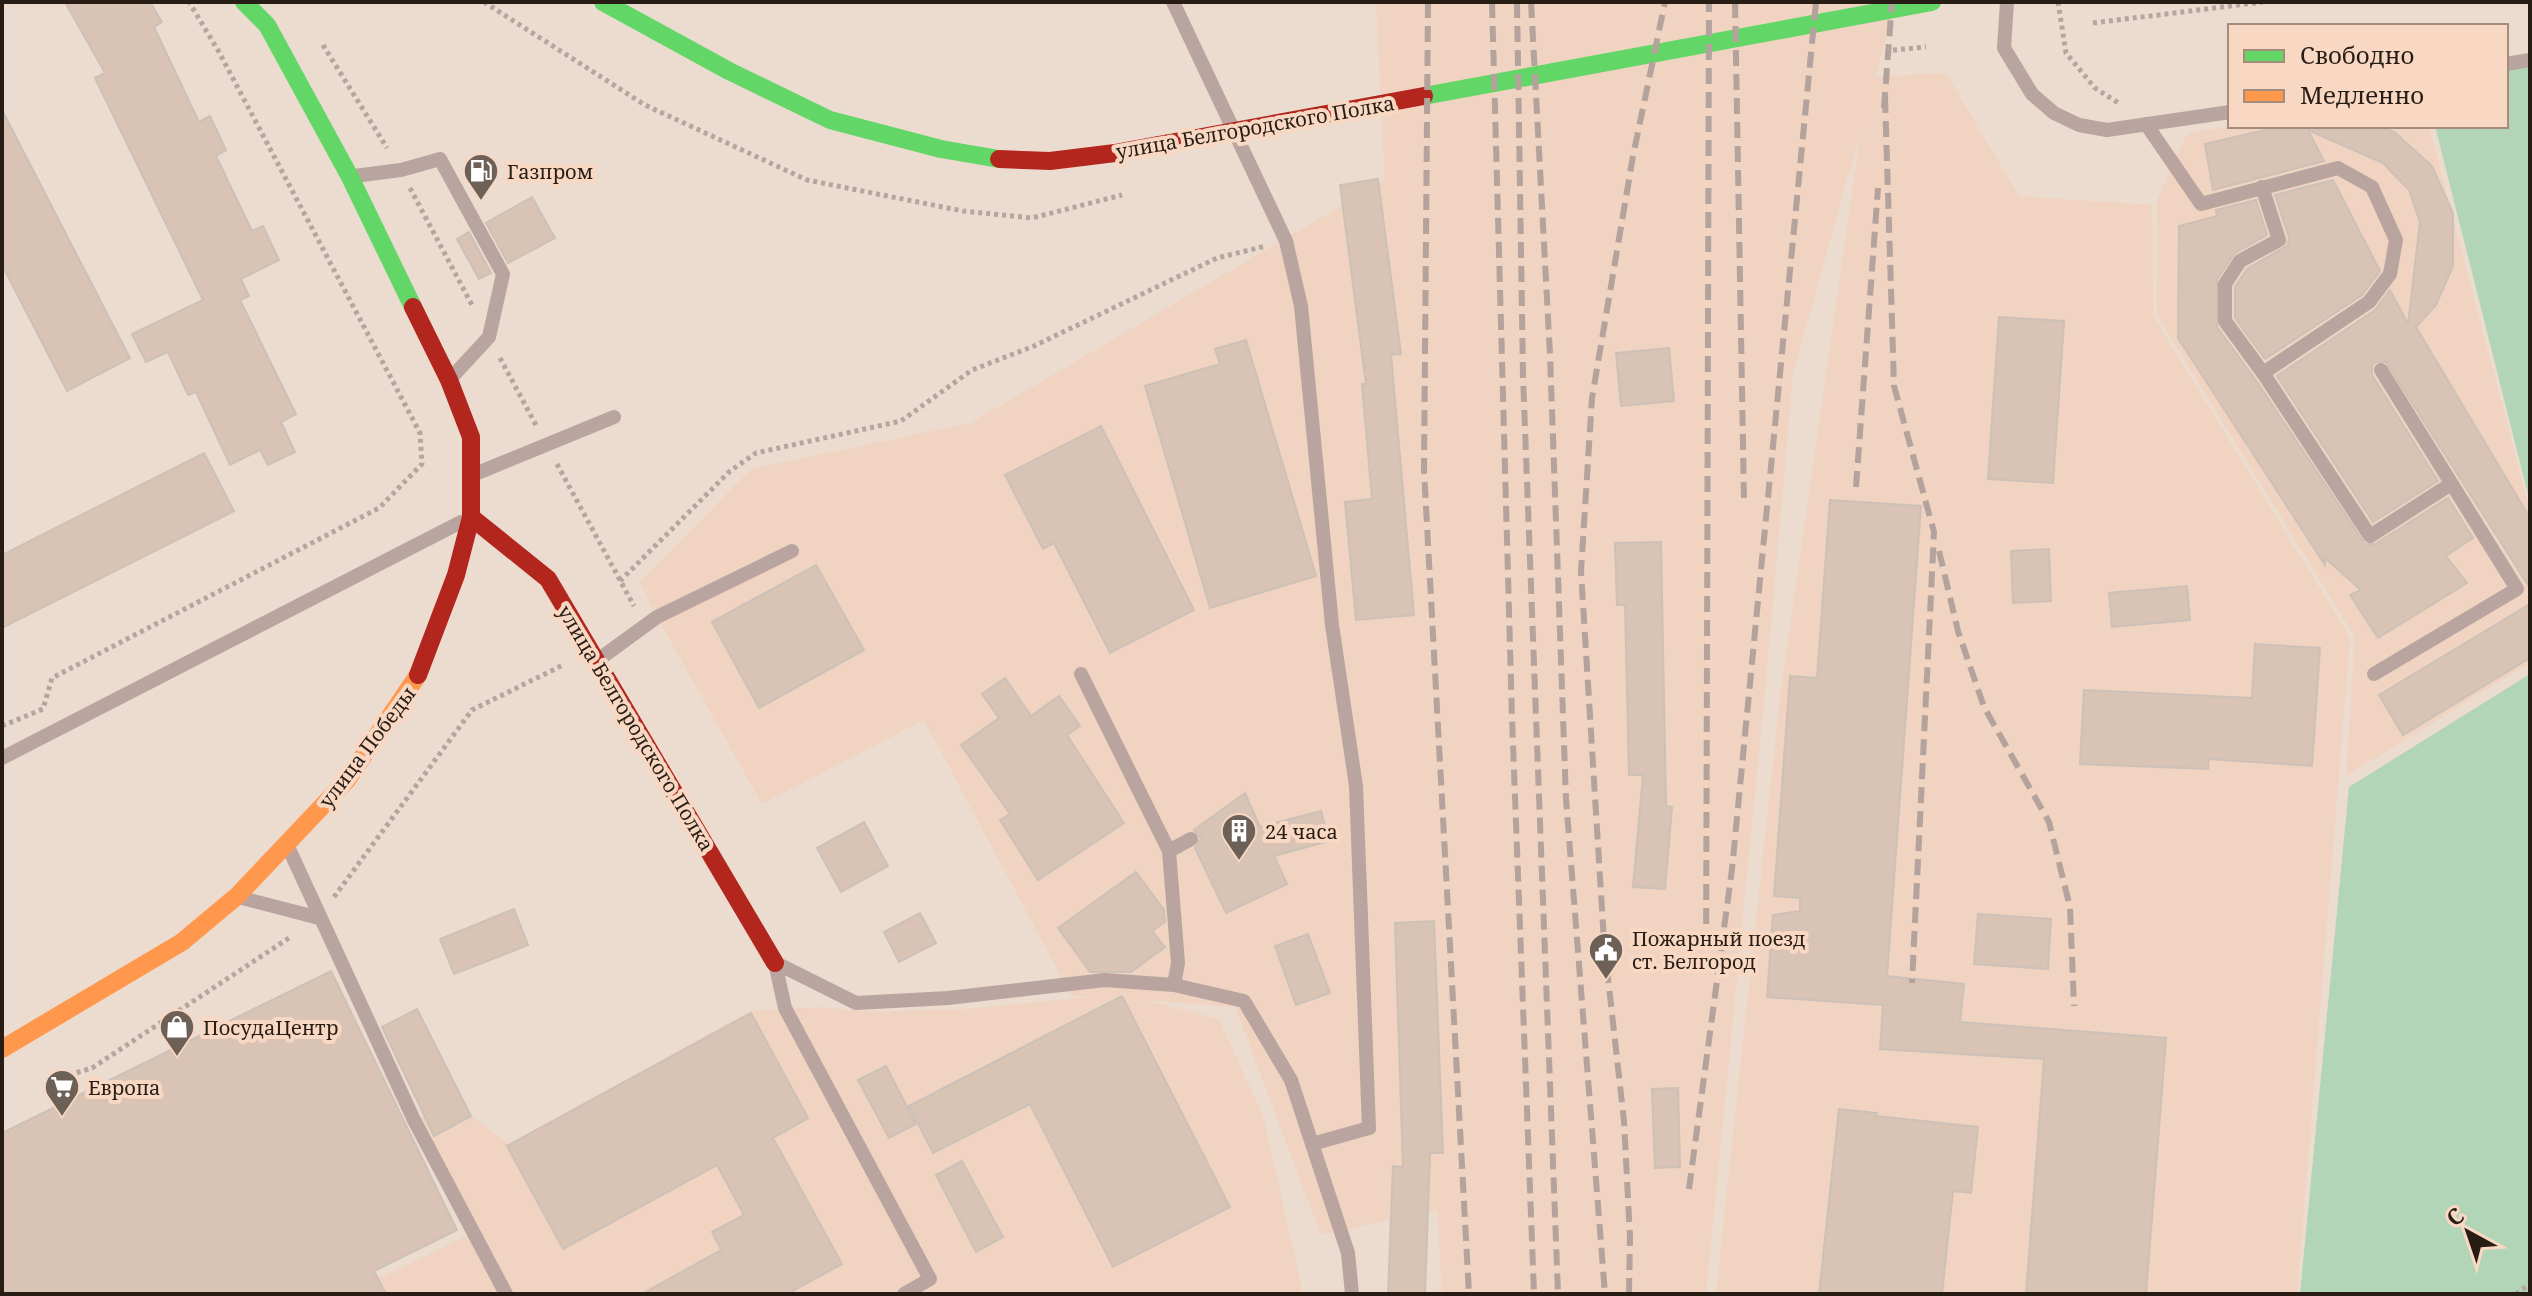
<svg xmlns="http://www.w3.org/2000/svg" width="2532" height="1296" viewBox="0 0 2532 1296" font-family="'Noto Serif',serif">
	<rect width="100%" height="100%" fill="#ecdbcf"/>
	<g fill="#f0d3c0">
		<polygon points="1376,2 1896,2 1875,77 1946,73 2019,196 2152,205 2153,316 2350,638 2297,1294 1716,1294 1780,697 1861,129 1793,374 1766,680 1706,1294 1442,1294 1437,1209 1321,1235 1235,1007 1144,1000 1219,1019 1263,1116 1303,1294 347,1294 468,1235 414,1120 427,1114 437,1134 471,1116 509,1144 750,1011 819,1007 873,1012 965,1009 1091,997 1071,995 924,720 762,804 657,617 640,582 751,469 971,423 1385,180"/>
		<polygon points="2230,126 2429,126 2530,512 2530,663 2346,776 2355,637 2157,315 2157,200 2187,134"/>
	</g>
	<g fill="#b2d4b7">
		<polygon points="2530,65 2530,502 2435,126 2506,126 2506,70"/>
		<polygon points="2530,674 2530,1294 2300,1294 2349,787"/>
	</g>
	<g fill="#d8c3b5" stroke="#cdc0b7" stroke-width="2">
		<polygon points="65,2 150,2 162,22 154,27 199,122 210,116 226,150 216,156 252,231 263,226 279,260 241,279 249,296 240,300 296,414 281,422 295,452 268,465 260,450 230,465 196,392 188,395 168,352 146,362 132,334 203,300 95,78 105,73"/>
		<polygon points="2,110 130,358 67,391 2,265"/>
		<polygon points="2282,126 2377,126 2394,132 2432,166 2453,213 2453,266 2436,305 2416,327 2530,518 2530,588 2386,362 2375,362 2372,366 2372,375 2438,481 2373,522 2277,376 2375,310 2390,290 2408,324 2420,222 2409,190 2383,163 2308,130 2324,161 2213,190 2205,144"/>
		<polygon points="1378,179 1401,354 1391,355 1414,615 1356,620 1345,502 1372,499 1362,384 1366,384 1340,185"/>
		<polygon points="2333,180 2380,271 2362,295 2265,359 2235,318 2235,287 2247,269 2288,245 2289,237 2275,195"/>
		<polygon points="532,197 555,238 508,263 486,223"/>
		<polygon points="2256,200 2267,235 2235,253 2217,279 2217,327 2255,379 2365,544 2375,544 2448,498 2473,538 2446,556 2467,583 2378,638 2350,595 2361,590 2325,558 2325,565 2178,338 2179,226 2217,216 2216,210"/>
		<polygon points="469,232 491,273 479,279 457,239"/>
		<polygon points="1999,317 2064,321 2053,483 1988,479"/>
		<polygon points="1246,340 1316,576 1210,608 1145,386 1220,364 1215,349"/>
		<polygon points="1669,348 1674,401 1621,406 1616,353"/>
		<polygon points="1101,426 1194,610 1110,653 1054,543 1043,549 1005,475"/>
		<polygon points="204,453 234,511 2,628 2,555"/>
		<polygon points="1830,500 1921,506 1887,976 1964,984 1960,1022 2166,1038 2146,1294 2026,1294 2044,1059 1880,1049 1883,1005 1767,997 1773,915 1800,911 1800,898 1774,896 1790,676 1817,678"/>
		<polygon points="1661,542 1666,806 1672,807 1665,889 1633,887 1643,775 1629,775 1625,605 1617,605 1615,543"/>
		<polygon points="2049,549 2051,601 2013,603 2011,551"/>
		<polygon points="816,565 864,650 759,708 712,622"/>
		<polygon points="2187,586 2190,620 2112,627 2109,593"/>
		<polygon points="2530,604 2530,658 2403,735 2379,695"/>
		<polygon points="2255,644 2320,648 2312,766 2209,759 2208,769 2080,764 2084,690 2252,698"/>
		<polygon points="1005,678 1031,716 1059,696 1080,726 1067,735 1124,823 1038,880 1000,820 1010,814 961,745 999,718 982,694"/>
		<polygon points="1245,793 1260,827 1321,811 1329,841 1274,856 1287,884 1226,913 1195,848 1201,838 1194,830"/>
		<polygon points="864,822 888,866 841,892 817,848"/>
		<polygon points="1136,872 1164,910 1165,922 1152,931 1165,947 1131,972 1090,972 1058,928"/>
		<polygon points="514,909 528,945 454,974 440,939"/>
		<polygon points="920,913 936,943 899,962 884,932"/>
		<polygon points="1978,914 2051,919 2048,969 1974,964"/>
		<polygon points="1434,921 1443,1153 1430,1153 1425,1294 1388,1294 1393,1166 1403,1167 1395,923"/>
		<polygon points="1308,934 1330,993 1296,1005 1275,946"/>
		<polygon points="331,971 457,1230 374,1271 386,1294 2,1294 2,1133"/>
		<polygon points="1122,996 1230,1207 1113,1267 1030,1104 933,1153 909,1106"/>
		<polygon points="417,1009 471,1116 434,1136 382,1027"/>
		<polygon points="751,1013 808,1118 773,1138 842,1264 787,1294 642,1294 721,1250 712,1232 744,1215 717,1165 563,1249 507,1146"/>
		<polygon points="886,1066 916,1124 889,1138 858,1080"/>
		<polygon points="1678,1088 1680,1167 1655,1168 1652,1089"/>
		<polygon points="1839,1109 1877,1113 1876,1116 1978,1127 1971,1193 1953,1191 1942,1294 1819,1294"/>
		<polygon points="962,1161 1003,1237 976,1252 936,1175"/>
	</g>
	<g fill="none" stroke-linecap="round" stroke-linejoin="round">
		<g stroke="#b6a59f" stroke-width="5" stroke-dasharray="4 4" stroke-linecap="butt">
			<polyline points="484,2 645,105 807,180 963,211 1032,218 1122,195"/>
			<polyline points="2058,2 2066,53 2095,88 2120,104"/>
			<polyline points="2093,23 2263,2"/>
			<polyline points="323,45 387,148"/>
			<polyline points="1893,50 1926,47"/>
			<polyline points="410,188 473,307"/>
			<polyline points="500,358 537,427"/>
			<polyline points="557,464 634,606"/>
			<polyline points="620,581 730,471 756,453 901,421 972,370 1034,346 1217,258 1266,246"/>
			<polyline points="2,726 43,709 52,678 379,508 422,464 420,433 219,52 189,2"/>
			<polyline points="334,897 472,710 563,665"/>
			<polyline points="69,1075 92,1068 292,936"/>
			<polyline points="2516,1294 2530,1284"/>
		</g>
		<g stroke="#b9a49f" stroke-width="14">
			<polyline points="1173,2 1286,241 1301,306 1332,625 1356,786 1369,1128 1312,1144"/>
			<polyline points="2007,2 2004,48 2032,94 2054,113 2079,125 2107,130 2230,112"/>
			<polyline points="2506,64 2530,60"/>
			<polyline points="2146,124 2201,204 2338,168 2372,187 2396,240 2390,274 2369,302 2263,373"/>
			<polyline points="354,176 401,170 440,159 503,274 489,337 452,377"/>
			<polyline points="2262,187 2279,240 2240,261 2225,284 2225,321 2263,373 2370,536 2451,484"/>
			<polyline points="475,474 614,417"/>
			<polyline points="598,660 657,617 792,551"/>
			<polyline points="1081,674 1169,851 1191,839"/>
			<polyline points="2374,674 2517,589 2381,370"/>
			<polyline points="2,758 461,522"/>
			<polyline points="289,849 414,1120 506,1294"/>
			<polyline points="1169,851 1178,963 1174,985"/>
			<polyline points="242,898 319,918"/>
			<polyline points="775,963 785,1008 930,1279 904,1294"/>
			<polyline points="776,963 856,1003 948,998 1105,980 1174,985 1244,1001 1291,1080 1348,1253 1352,1294"/>
		</g>
		<g stroke="#63d668" stroke-width="18">
			<polyline points="244,2 267,25 350,177 413,307"/>
			<polyline points="603,2 729,71 830,120 941,149 999,159"/>
			<polyline points="1424,96 1932,2"/>
		</g>
		<polyline stroke="#ff974d" stroke-width="18" points="2,1049 182,942 237,896 347,780 418,675"/>
		<g stroke="#b3261e" stroke-width="18">
			<polyline points="999,159 1050,161 1115,153 1424,96"/>
			<polyline points="413,307 449,380 471,437 471,517 456,575 418,675"/>
			<polyline points="471,517 548,579 775,963"/>
		</g>
		<g stroke="#b3a39c" stroke-width="6" stroke-dasharray="16 8" stroke-linecap="butt">
			<polyline points="1428,2 1424,470 1469,1294"/>
			<polyline points="1492,2 1512,718 1534,1294"/>
			<polyline points="1517,2 1523,376 1558,1294"/>
			<polyline points="1531,2 1550,355 1566,799 1605,1294"/>
			<polyline points="1735,2 1744,499"/>
			<polyline points="1885,97 1894,386 1934,532 1912,983"/>
			<polyline points="1884,108 1892,2"/>
			<polyline points="1856,487 1878,188"/>
			<polyline points="1939,551 1958,631 1984,707 2049,822 2070,907 2074,1006"/>
			<polyline points="1706,972 1709,2"/>
			<polyline points="1689,1189 1732,869 1816,2"/>
			<polyline points="1629,1294 1630,1237 1624,1121 1604,942 1581,571 1592,398 1633,156 1665,2"/>
		</g>
	</g>
	<defs>
		<symbol id="fuel-pin" viewBox="-11 -11 22 30"><path d="M0 17L-7.5 6A9.5 9.5 0 1 1 7.5 6Z" fill="#6d6056" stroke="#f8d8c3"/><path d="M-5.5-6h7V0h2V4h1.3V-2.5L3-4.5l.8-.8L6-3V5H2.5V1h-1V6h-7ZM-4.2-4.7v3.2H.2V-4.7Z" fill="#fff"/></symbol>
		<symbol id="building-pin" viewBox="-11 -11 22 30"><path d="M0 17L-7.5 6A9.5 9.5 0 1 1 7.5 6Z" fill="#6d6056" stroke="#f8d8c3"/><path d="M-4-6H4V6H1V3H-1V6H-4ZM-2.5-4.3h1.7v1.8h-1.7ZM.8-4.3h1.7v1.8H.8ZM-2.5-1h1.7V.8h-1.7ZM.8-1h1.7V.8H.8Z" fill="#fff"/></symbol>
		<symbol id="civic-pin" viewBox="-11 -11 22 30"><path d="M0 17L-7.5 6A9.5 9.5 0 1 1 7.5 6Z" fill="#6d6056" stroke="#f8d8c3"/><path d="M-.6-6.5H3V-4.5H.6V-3L4-1V1h2V6H-6V1h2V-1L-.6-3ZM-1.2 2.5V6h2.4V2.5Z" fill="#fff"/></symbol>
		<symbol id="shop-pin" viewBox="-11 -11 22 30"><path d="M0 17L-7.5 6A9.5 9.5 0 1 1 7.5 6Z" fill="#6d6056" stroke="#f8d8c3"/><path d="M-5-2.5h2.3a2.7 3.5 0 0 1 5.4 0H5L5.5 6h-11ZM-1.5-2.5h3a1.5 2.3 0 0 0-3 0Z" fill="#fff"/></symbol>
		<symbol id="supermarket-pin" viewBox="-11 -11 22 30"><path d="M0 17L-7.5 6A9.5 9.5 0 1 1 7.5 6Z" fill="#6d6056" stroke="#f8d8c3"/><path d="M-6-5.5h2.5l.6 2H6L4.5 2H-2.5L-4.4-4H-6ZM-1.5 3.2a1.3 1.3 0 1 0 .1 0ZM3 3.2a1.3 1.3 0 1 0 .1 0Z" fill="#fff"/></symbol>
	</defs>
	<g fill-rule="evenodd">
		<use href="#fuel-pin" x="461" y="151" width="40" height="54"/>
		<use href="#building-pin" x="1219" y="811" width="40" height="54"/>
		<use href="#civic-pin" x="1586" y="930" width="40" height="54"/>
		<use href="#shop-pin" x="157" y="1007" width="40" height="54"/>
		<use href="#supermarket-pin" x="42" y="1067" width="40" height="54"/>
	</g>
	<g text-anchor="middle" dominant-baseline="central" stroke-width="8" stroke-linejoin="round" paint-order="stroke">
		<g font-size="20" fill="#281d15" stroke="#f8d8c3">
			<text transform="translate(1255 127) rotate(-10)">улица Белгородского Полка</text>
			<text transform="translate(636 728) rotate(59)">улица Белгородского Полка</text>
			<text transform="translate(367 747) rotate(-53)">улица Победы</text>
		</g>
		<g font-size="20" fill="#281d15" stroke="#f8d8c3" text-anchor="start">
			<text x="507" y="171">Газпром</text>
			<text x="1265" y="831">24 часа</text>
			<text x="1632" y="938">Пожарный поезд<tspan x="1632" dy="23">ст. Белгород</tspan></text>
			<text x="203" y="1027">ПосудаЦентр</text>
			<text x="88" y="1087">Европа</text>
		</g>
	</g>
	<rect width="2532" height="1296" fill="none" stroke="#281d15" stroke-width="8"/>
	<rect x="2228" y="24" width="280" height="104" fill="#f8d8c3" stroke="#a58d7d" stroke-width="2"/>
	<rect x="2244" y="50" width="40" height="12" fill="#63d668" stroke="#a58d7d" stroke-width="2"/>
	<text x="2300" y="64" font-size="24" fill="#281d15">Свободно</text>
	<rect x="2244" y="90" width="40" height="12" fill="#ff974d" stroke="#a58d7d" stroke-width="2"/>
	<text x="2300" y="104" font-size="24" fill="#281d15">Медленно</text>
	<g transform="translate(2468 1232) rotate(320)" stroke="#f8d8c3" stroke-width="6" paint-order="stroke">
	<path d="M0-6L14 30L0 20L-14 30Z" fill="#281d15"/>
	<text y="-12" font-size="22" font-weight="bold" text-anchor="middle" fill="#281d15">С</text>
	</g>
</svg>
